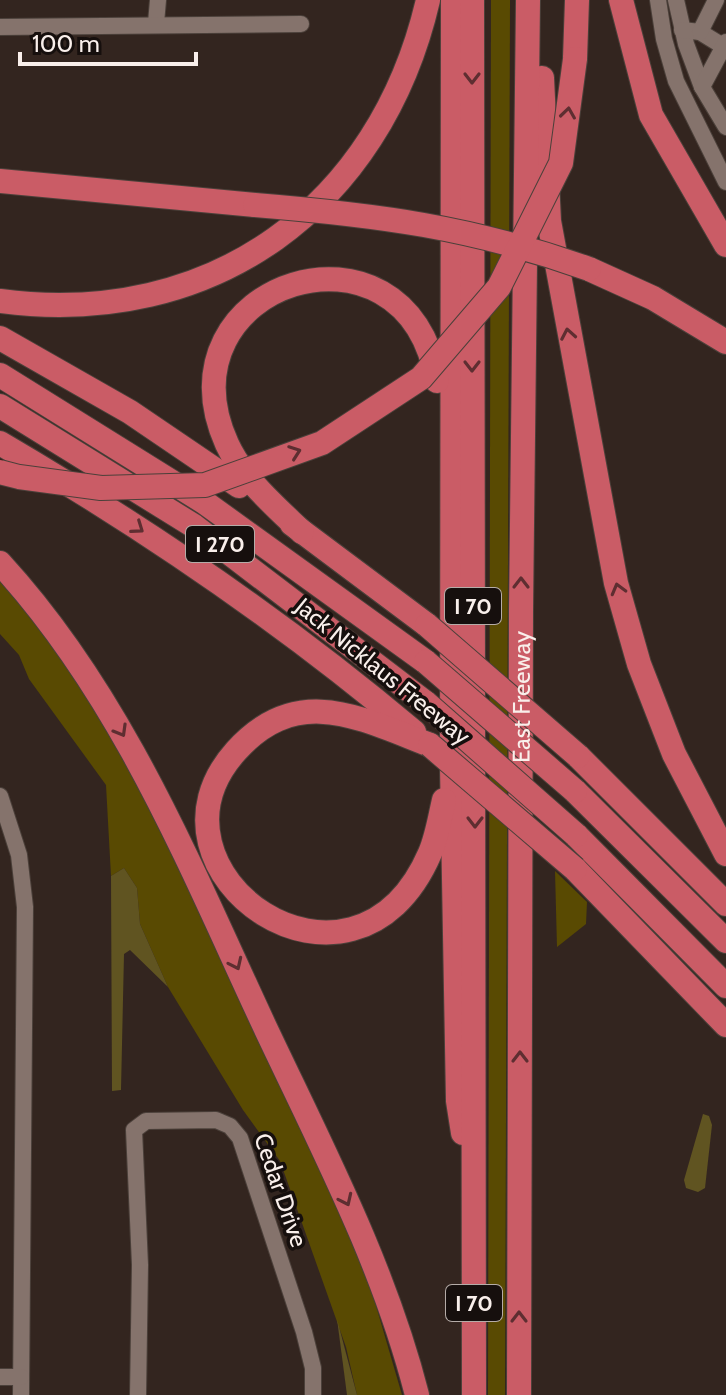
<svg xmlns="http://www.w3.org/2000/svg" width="726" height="1395" viewBox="0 0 726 1395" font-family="Cabin,sans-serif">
	<rect width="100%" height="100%" fill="#33251f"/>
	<g fill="#594a02">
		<polygon points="491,0 510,0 505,1395 488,1395"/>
		<polygon points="0,570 114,729 349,1233 372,1292 402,1395 357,1395 346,1347 280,1161 243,1110 168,987 140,924 137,888 124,868 111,876 106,785 29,679 19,655 0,634"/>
		<polygon points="555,871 587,902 586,924 557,947"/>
	</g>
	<g fill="#605421">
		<polygon points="124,868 137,888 140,924 168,987 130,950 124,954 121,1090 112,1091 111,876"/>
		<polygon points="703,1114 709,1116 712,1125 705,1188 698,1192 686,1188 684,1180"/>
		<polygon points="337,1319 357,1395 347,1395"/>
	</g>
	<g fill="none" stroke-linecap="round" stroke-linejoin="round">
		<defs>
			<g id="minor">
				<polyline points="658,0 664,39 676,81 726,182"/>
				<polyline points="676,0 686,44 702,87"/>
				<polyline points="156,23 158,0"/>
				<polyline points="0,27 301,24"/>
				<polyline points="682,30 700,32 726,48"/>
				<polyline points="700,32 716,0"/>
				<polyline points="726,42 702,87 726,127"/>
				<polyline points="0,796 19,855 25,907 21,1395"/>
				<polyline points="0,1377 21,1377"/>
				<polyline points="138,1395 140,1265 134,1130 146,1121 216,1120 230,1126 240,1138 304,1332 313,1368 313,1395"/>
			</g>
			<g id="highway">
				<polyline points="453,0 452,767 458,1101 463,1133"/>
				<polyline points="472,0 474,1395"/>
				<polyline points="621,0 651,115 726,245"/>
				<polyline points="575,59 577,0"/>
				<polyline points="542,78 549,221 616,583 639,664 674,754 726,854"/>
				<polyline points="0,181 255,205"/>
				<polyline points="589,269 653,298 726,342"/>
				<path d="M0 301C212 329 380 207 428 0"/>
				<polyline points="0,338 130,412 239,486"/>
				<polyline points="0,375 204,502 426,662"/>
				<polyline points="0,406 194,526 426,703"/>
				<path d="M0 443C145 528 285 623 414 732"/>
				<polyline points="292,524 427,625"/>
				<path d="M302 532C275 506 243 479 227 444 154 282 407 202 437 381"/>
				<path d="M0 563C122 696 189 864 264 1025 321 1146 384 1265 417 1395"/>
				<path d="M430 745C360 718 297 683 236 751 128 871 353 1031 430 853 437 837 440 817 444 800"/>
				<polyline points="578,756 726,904"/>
				<polyline points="575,791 726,941"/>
				<polyline points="576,835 726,986"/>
				<polyline points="575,869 726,1025"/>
				<path id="s1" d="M519 1395 521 611 528 0"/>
			</g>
		</defs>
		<use href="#minor" stroke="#4b403a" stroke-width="18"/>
		<use href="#highway" stroke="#4b403a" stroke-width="26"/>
		<use href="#minor" stroke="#85736c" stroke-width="16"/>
		<use href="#highway" stroke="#ca5c66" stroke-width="24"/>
		<defs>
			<g id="highway-bridge">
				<path d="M255 205C377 215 472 227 589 269"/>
				<polyline points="0,472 19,477 101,488 205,485 322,443 421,378 499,287 561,163 575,59"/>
				<polyline points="427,625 578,756"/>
				<polyline points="426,662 575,791"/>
				<polyline points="426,703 576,835"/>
				<polyline points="430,745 575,869"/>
			</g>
		</defs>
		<use href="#highway-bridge" stroke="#4b403a" stroke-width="26" stroke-linecap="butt"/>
		<use href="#highway-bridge" stroke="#ca5c66" stroke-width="24"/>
	</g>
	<defs><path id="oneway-chevron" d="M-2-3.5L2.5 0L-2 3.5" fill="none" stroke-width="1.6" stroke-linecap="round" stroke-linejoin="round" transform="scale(2)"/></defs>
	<g stroke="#5e2e31">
		<use href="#oneway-chevron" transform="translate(472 78) rotate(90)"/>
		<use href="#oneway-chevron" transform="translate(568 113) rotate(-82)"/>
		<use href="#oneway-chevron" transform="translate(568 334) rotate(-100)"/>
		<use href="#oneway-chevron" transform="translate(472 366) rotate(90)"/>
		<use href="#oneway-chevron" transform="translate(295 452) rotate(-20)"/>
		<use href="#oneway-chevron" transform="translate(138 528) rotate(35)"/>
		<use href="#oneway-chevron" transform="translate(521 583) rotate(-90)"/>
		<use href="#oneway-chevron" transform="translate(618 589) rotate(-105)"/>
		<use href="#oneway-chevron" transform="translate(121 731) rotate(60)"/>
		<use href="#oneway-chevron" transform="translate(475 822) rotate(90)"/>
		<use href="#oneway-chevron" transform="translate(236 964) rotate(65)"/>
		<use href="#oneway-chevron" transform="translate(520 1057) rotate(-90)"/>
		<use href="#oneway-chevron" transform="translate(346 1200) rotate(65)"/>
		<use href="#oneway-chevron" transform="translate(519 1317) rotate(-90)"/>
	</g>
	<g text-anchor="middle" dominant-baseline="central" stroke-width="7" stroke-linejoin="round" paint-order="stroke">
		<g fill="#160f0d" stroke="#b5aca8" stroke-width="2">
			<rect x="186" y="526" width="68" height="36" rx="6"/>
			<rect x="445" y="588" width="56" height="36" rx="6"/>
			<rect x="446" y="1285" width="56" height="36" rx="6"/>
		</g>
		<g font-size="22" font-weight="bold" fill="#f9efeb">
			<text x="220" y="544">I 270</text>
			<text x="473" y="606">I 70</text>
			<text x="474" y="1303">I 70</text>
		</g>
		<g font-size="24" fill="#f9efeb" stroke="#160f0d">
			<text transform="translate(383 671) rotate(39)">Jack Nicklaus Freeway</text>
			<text stroke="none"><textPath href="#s1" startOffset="698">East Freeway</textPath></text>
			<text transform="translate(281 1190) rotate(71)">Cedar Drive</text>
		</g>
	</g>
	<path d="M20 52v12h176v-12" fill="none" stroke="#f9efeb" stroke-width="4"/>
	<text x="32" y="52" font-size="24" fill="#f9efeb" stroke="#160f0d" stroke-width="6" paint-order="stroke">100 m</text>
</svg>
